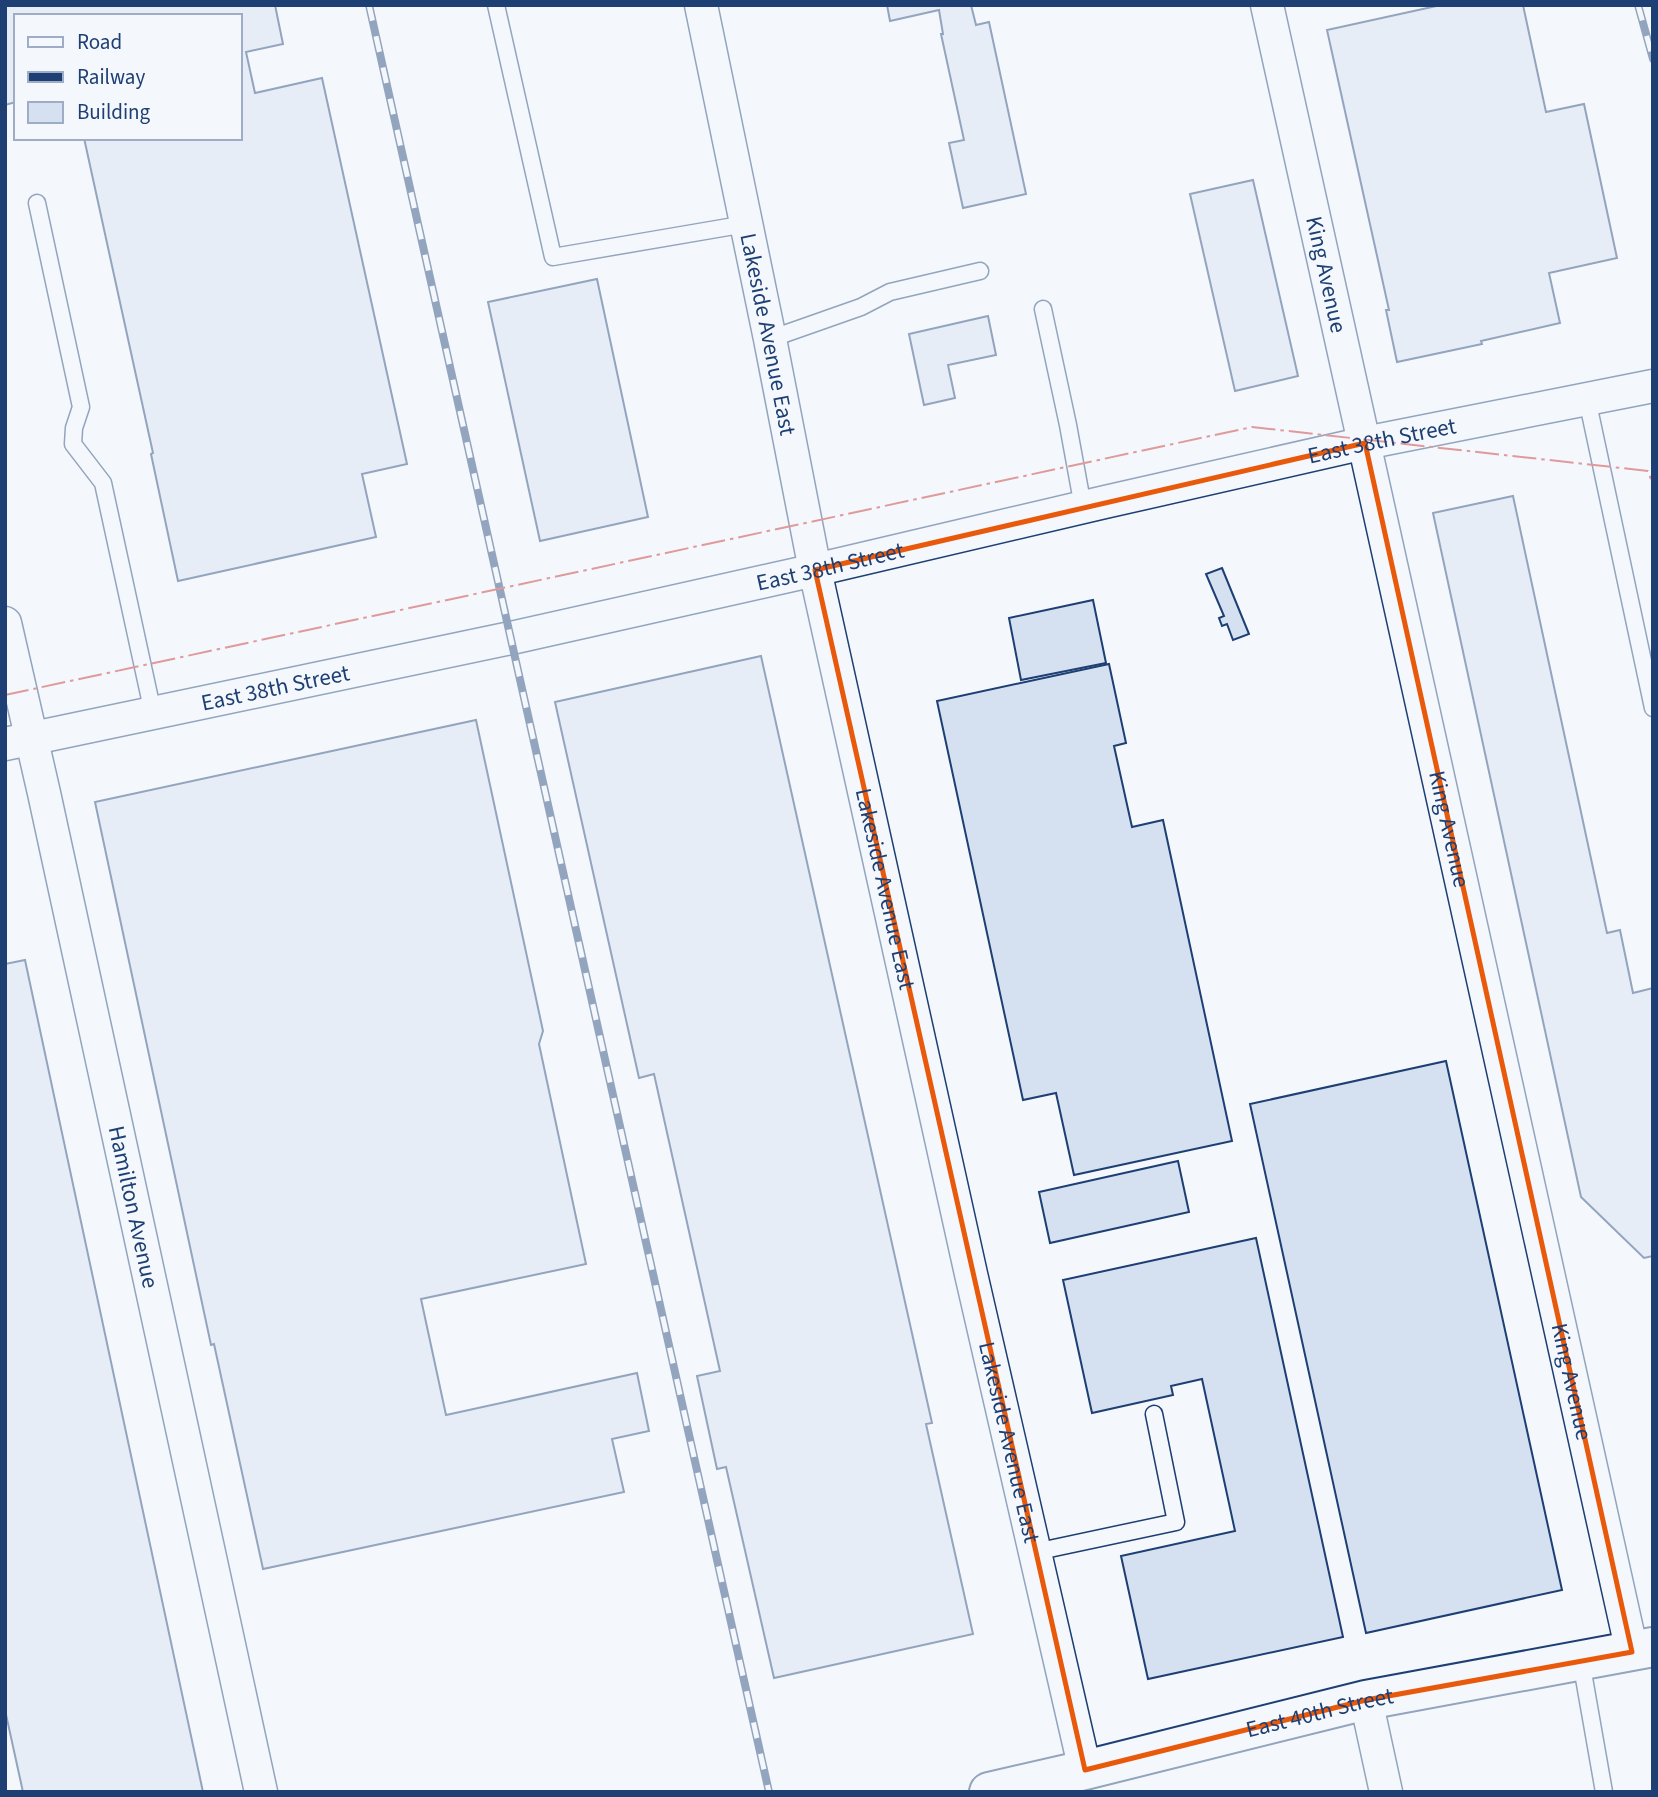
<svg xmlns="http://www.w3.org/2000/svg" width="1658" height="1797" font-family="'Source Sans 3',sans-serif">
<rect width="100%" height="100%" fill="#f4f7fb"/>
<!-- building -->
<g fill="#d5e0f0" stroke="#1d3f73" stroke-width="2">
<polygon points="5,5 275,5 283,44 246,52 255,93 322,78 407,464 362,474 376,537 178,581 151,454 153,453 84,138 240,138 240,16 16,16 16,102 5,105"/>
<polygon points="887,5 971,5 976,25 989,22 1026,194 963,208 949,143 964,140 941,34 943,34 939,10 890,21"/>
<polygon points="1441,5 1523,5 1546,112 1584,104 1617,258 1549,273 1560,323 1481,341 1482,344 1397,362 1386,310 1389,310 1327,30"/>
<polygon points="1253,180 1298,376 1235,391 1190,194"/>
<polygon points="597,279 648,517 540,541 488,302"/>
<polygon points="988,316 996,355 948,365 955,398 924,405 909,334"/>
<polygon points="1513,496 1607,933 1620,930 1633,993 1653,988 1653,1256 1644,1258 1581,1197 1433,513"/>
<polygon points="1222,568 1249,634 1233,640 1227,624 1222,626 1219,618 1224,616 1206,574"/>
<polygon points="1093,600 1106,663 1021,680 1009,618"/>
<polygon points="761,656 932,1423 926,1424 973,1634 774,1678 726,1467 717,1469 697,1376 720,1371 654,1074 639,1078 555,702"/>
<polygon points="1109,664 1126,743 1114,746 1132,827 1163,820 1232,1141 1074,1175 1056,1093 1023,1100 937,701"/>
<polygon points="476,720 543,1031 539,1044 586,1264 421,1299 446,1415 637,1373 649,1431 612,1439 624,1492 263,1569 214,1344 211,1345 95,802"/>
<polygon points="25,960 203,1792 23,1792 5,1710 5,964"/>
<polygon points="1446,1061 1562,1590 1366,1633 1250,1104"/>
<polygon points="1178,1161 1189,1212 1050,1243 1039,1192"/>
<polygon points="1256,1238 1343,1637 1148,1679 1121,1556 1235,1531 1202,1379 1171,1386 1173,1395 1092,1413 1063,1280"/>
</g>
<g fill="none" stroke-linecap="round" stroke-linejoin="round">
<defs>
<g id="service">
<polyline points="496,5 553,257 746,224"/>
<polyline points="37,203 81,407 74,428 73,444 103,483 153,713"/>
<polyline points="1043,309 1068,425 1083,507"/>
<polyline points="770,339 861,307 890,292 980,271"/>
<polyline points="1587,399 1653,708"/>
<polyline points="1035,1552 1176,1522 1154,1414"/>
<polyline points="1581,1661 1604,1792"/>
</g>
<g id="minor">
<path id="s1" d="M701,5L770,339L815,570L971,1274L1085,1770"/>
<path id="s2" d="M1267,5L1632,1652"/>
<path id="s3" d="M5,623L44,793L261,1792"/>
<path id="s4" d="M5,744L511,638L815,570L1105,502L1365,443L1653,386"/>
<polyline points="1366,1700 1386,1792"/>
</g>
<g id="tertiary">
<path id="s5" d="M989,1792L1085,1770L1366,1700L1653,1647"/>
</g>
</defs>
<!-- service casing -->
<use href="#service" stroke="#1d3f73" stroke-width="19"/>
<!-- minor casing -->
<use href="#minor" stroke="#1d3f73" stroke-width="35"/>
<!-- tertiary casing -->
<use href="#tertiary" stroke="#1d3f73" stroke-width="42"/>
<!-- service -->
<use href="#service" stroke="#f4f7fb" stroke-width="16"/>
<!-- minor -->
<use href="#minor" stroke="#f4f7fb" stroke-width="32"/>
<!-- tertiary -->
<use href="#tertiary" stroke="#f4f7fb" stroke-width="38"/>
<defs>
<g id="rail">
<polyline points="369,5 769,1792"/>
<polyline points="1638,5 1653,59"/>
</g>
</defs>
<!-- rail casing -->
<use href="#rail" stroke="#1d3f73" stroke-width="8"/>
<!-- rail -->
<use href="#rail" stroke="#f4f7fb" stroke-width="5" stroke-dasharray="16" stroke-linecap="butt"/>
<!-- power -->
<polyline stroke="#c62828" stroke-width="2" stroke-dasharray="24 5 3.5 5" stroke-linecap="butt" points="5,695 1252,427 1648,471 1653,485"/>
</g>
<!-- marked area -->
<path d="M0 0H1658V1797H0ZM1365,443L1632,1652L1366,1700L1085,1770L815,570Z" fill="#f4f7fb" fill-opacity=".55" fill-rule="evenodd"/>
<path fill="none" stroke="#e8590c" stroke-width="5" stroke-linejoin="round" d="M1365,443L1632,1652L1366,1700L1085,1770L815,570Z"/>
<g text-anchor="middle" dominant-baseline="central" stroke-width="5" stroke-linejoin="round" paint-order="stroke">
<!-- street labels -->
<g font-size="23" fill="#1d3f73" stroke="#f4f7fb">
<text stroke="none"><textPath href="#s2" startOffset="276">King Avenue</textPath></text>
<text stroke="none"><textPath href="#s1" startOffset="336">Lakeside Avenue East</textPath></text>
<text stroke="none"><textPath href="#s4" startOffset="1410">East 38th Street</textPath></text>
<text stroke="none"><textPath href="#s4" startOffset="844">East 38th Street</textPath></text>
<text stroke="none"><textPath href="#s4" startOffset="276">East 38th Street</textPath></text>
<text stroke="none"><textPath href="#s2" startOffset="844">King Avenue</textPath></text>
<text stroke="none"><textPath href="#s1" startOffset="903">Lakeside Avenue East</textPath></text>
<text stroke="none"><textPath href="#s3" startOffset="598">Hamilton Avenue</textPath></text>
<text stroke="none"><textPath href="#s2" startOffset="1410">King Avenue</textPath></text>
<text stroke="none"><textPath href="#s1" startOffset="1470">Lakeside Avenue East</textPath></text>
<text stroke="none"><textPath href="#s5" startOffset="340">East 40th Street</textPath></text>
</g>
</g>
<!-- border -->
<rect width="1658" height="1797" fill="none" stroke="#1d3f73" stroke-width="14"/>
<!-- legend -->
<rect x="14" y="14" width="228" height="126" fill="#f4f7fb" stroke="#9eadc5" stroke-width="2"/>
<rect x="28" y="37" width="35" height="10" fill="#f4f7fb" stroke="#9eadc5" stroke-width="2"/>
<text x="77" y="49" font-size="21" fill="#1d3f73">Road</text>
<rect x="28" y="72" width="35" height="10" fill="#1d3f73" stroke="#9eadc5" stroke-width="2"/>
<text x="77" y="84" font-size="21" fill="#1d3f73">Railway</text>
<rect x="28" y="102" width="35" height="21" fill="#d5e0f0" stroke="#9eadc5" stroke-width="2"/>
<text x="77" y="119" font-size="21" fill="#1d3f73">Building</text>
</svg>
